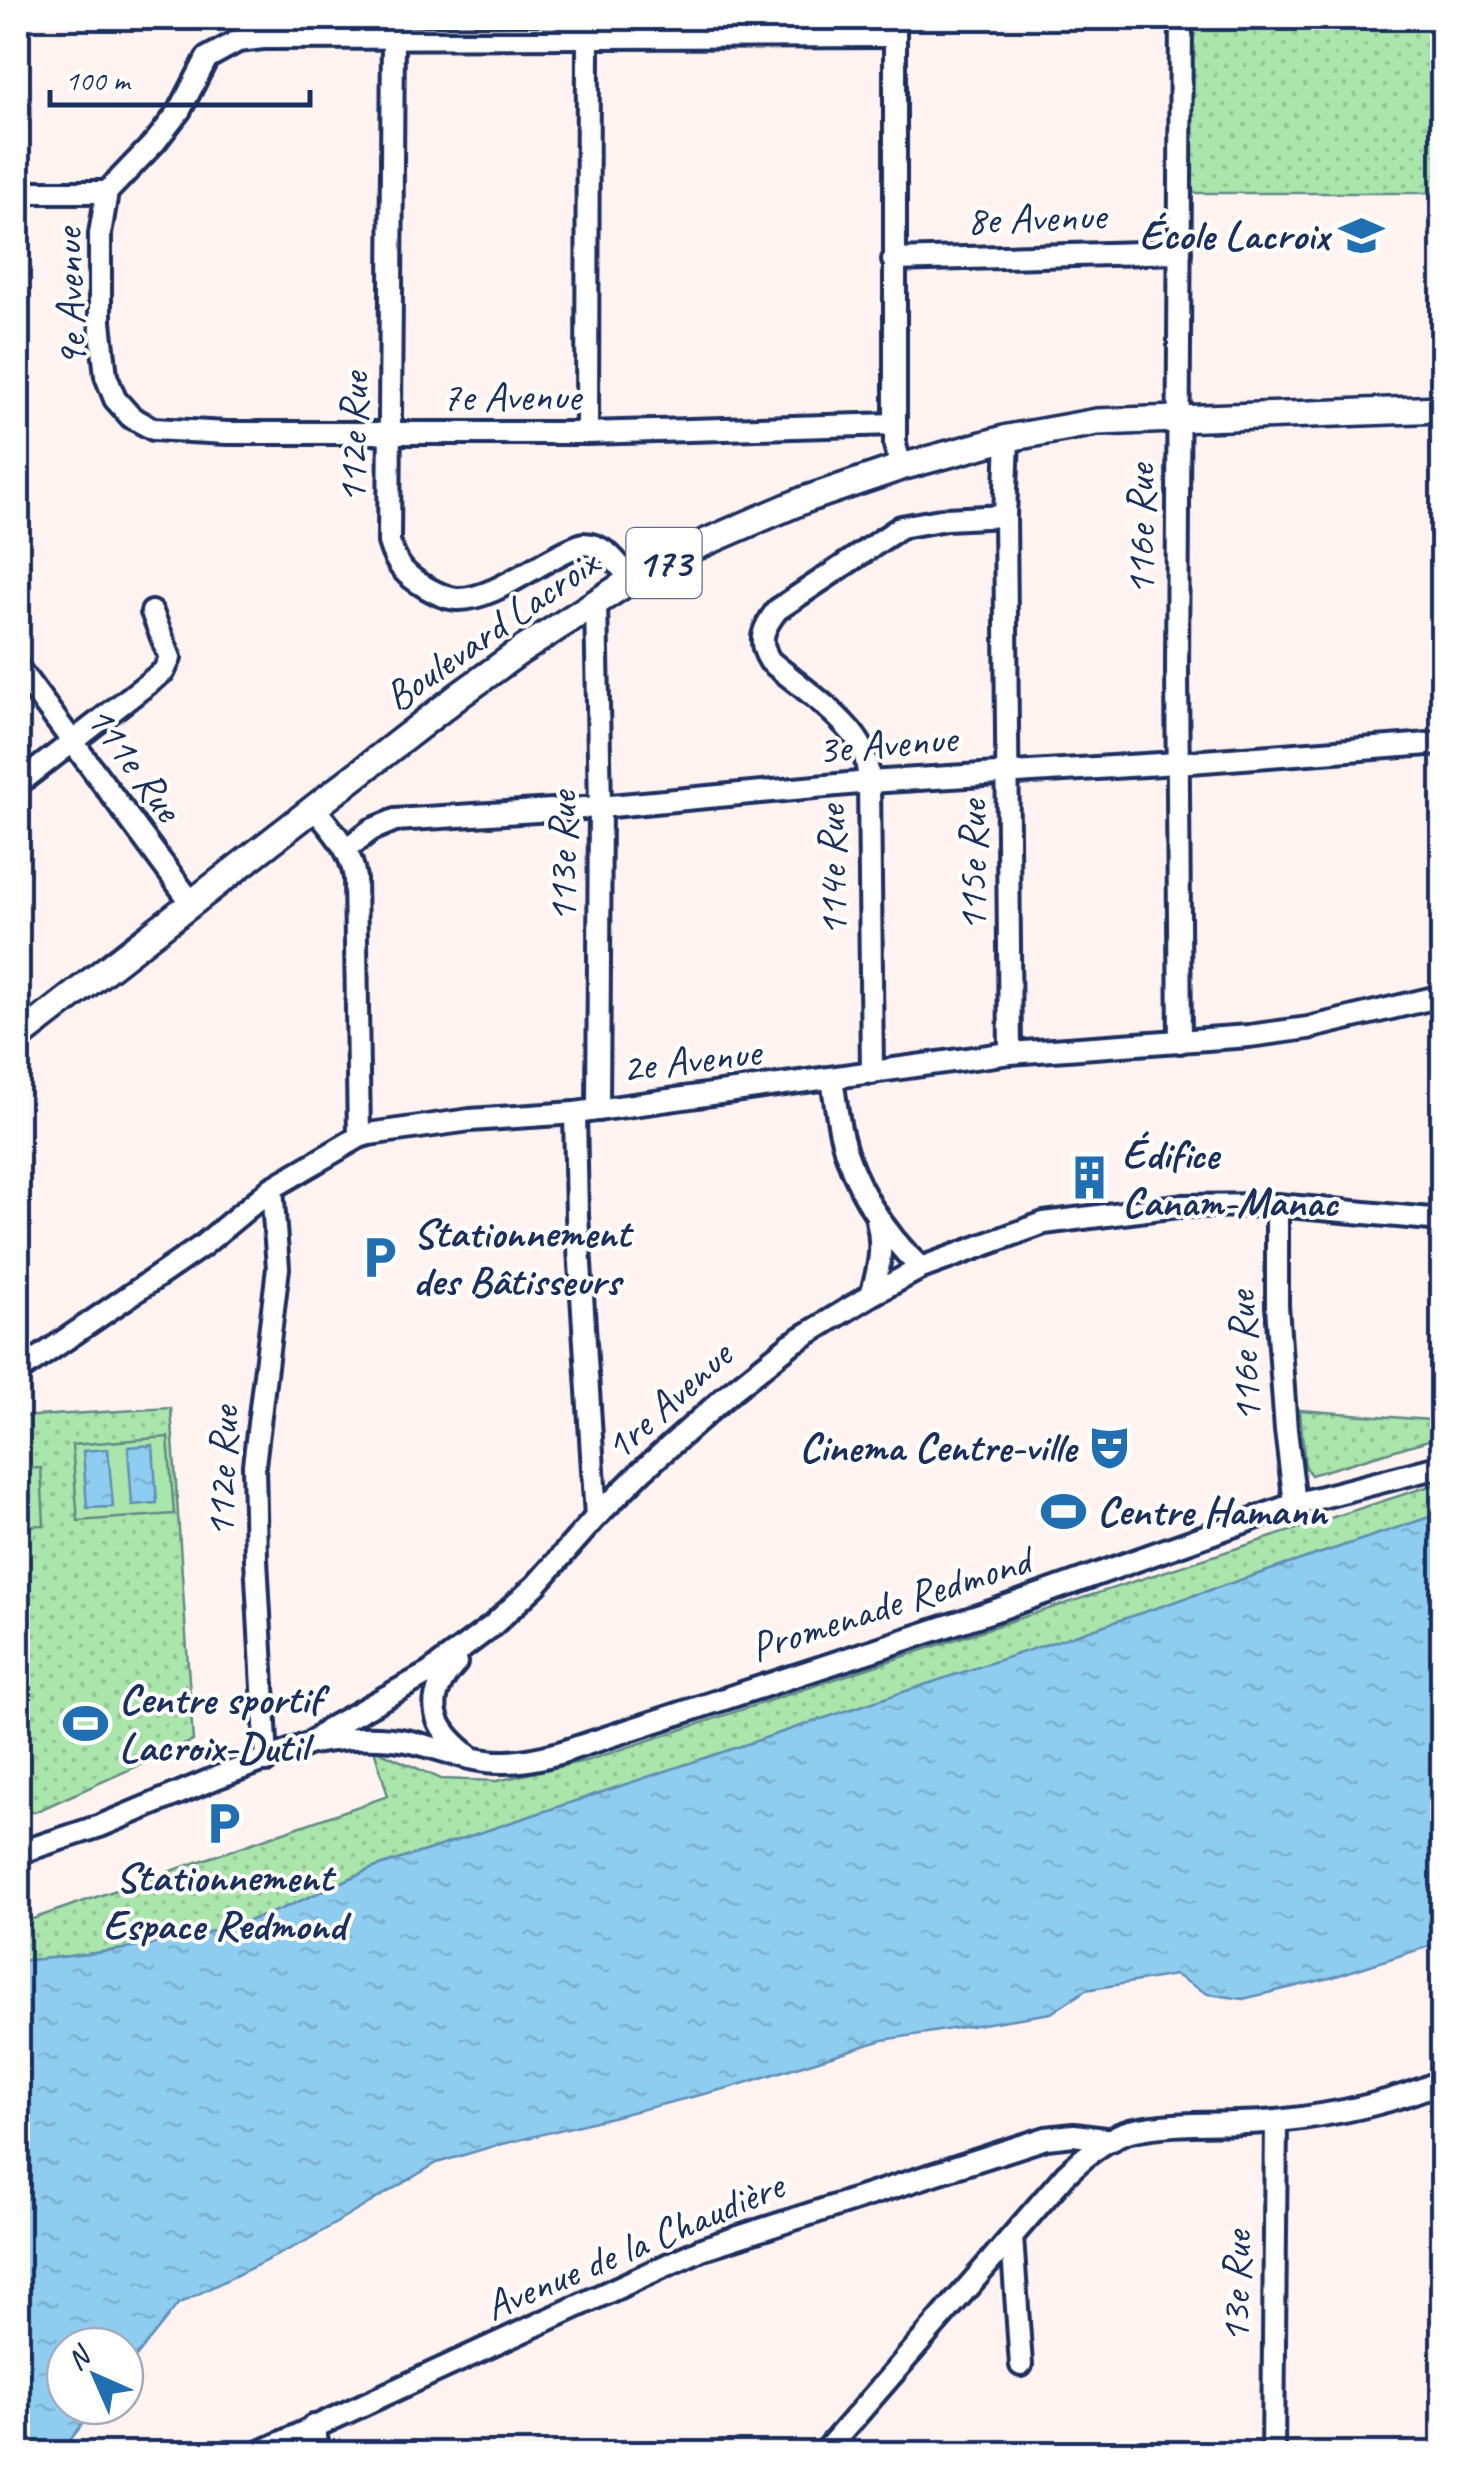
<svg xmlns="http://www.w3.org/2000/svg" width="1460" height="2471" font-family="Caveat,sans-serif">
<defs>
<pattern id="green-dots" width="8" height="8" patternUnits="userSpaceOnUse" patternTransform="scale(2.5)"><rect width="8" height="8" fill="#aae5ab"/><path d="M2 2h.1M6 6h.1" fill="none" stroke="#92c596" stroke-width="1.8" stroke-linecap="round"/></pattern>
<pattern id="water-ripples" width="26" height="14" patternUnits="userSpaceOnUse" patternTransform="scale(2.5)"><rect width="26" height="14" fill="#8fcdf0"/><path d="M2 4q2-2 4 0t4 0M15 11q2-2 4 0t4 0" fill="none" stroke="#7bb0d0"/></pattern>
</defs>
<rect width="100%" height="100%" fill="#fff3f1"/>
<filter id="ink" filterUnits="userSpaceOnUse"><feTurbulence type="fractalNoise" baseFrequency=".01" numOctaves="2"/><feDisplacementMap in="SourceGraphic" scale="20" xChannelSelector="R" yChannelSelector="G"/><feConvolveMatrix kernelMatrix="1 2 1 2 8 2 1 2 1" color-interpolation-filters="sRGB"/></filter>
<g filter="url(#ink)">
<!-- green -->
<g fill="url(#green-dots)" stroke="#628a84" stroke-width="2.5">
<rect x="1181" y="18" width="261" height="175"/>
<polygon points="171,1408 193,1741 35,1812 18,1812 18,1417"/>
<polygon points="1300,1410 1442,1421 1442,1436 1311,1475 1305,1467"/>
<path d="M1442,1482V1513L371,1869C332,1886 292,1907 251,1920C176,1944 96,1955 18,1961V1924L388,1796L374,1749L441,1779L497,1781L589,1760L1002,1624Z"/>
</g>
<!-- pitch -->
<g fill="#aae5ab" stroke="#628a84" stroke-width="2.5">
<polygon points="168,1437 174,1514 78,1521 72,1445"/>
<polygon points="41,1468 44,1525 18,1526 18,1469"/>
</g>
<!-- water -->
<g fill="url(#water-ripples)" stroke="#618eb6" stroke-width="2.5">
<polygon points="153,1445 157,1503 132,1505 128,1447"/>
<polygon points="108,1449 113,1507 87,1508 83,1451"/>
<path d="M1442,1513V1942L1330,1978L1243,1999L1208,1994L1175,1975L1086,1990L1051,2013L883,2040L732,2087L487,2148L437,2163L304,2242L178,2304L125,2371V2346H65V2406H97L60,2453H18V1961C96,1955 176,1944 251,1920C292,1907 332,1886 371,1869Z"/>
</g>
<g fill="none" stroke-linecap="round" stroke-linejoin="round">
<defs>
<g id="minor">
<polyline points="895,18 895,445 901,467"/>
<path d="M393,38L389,542C396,566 406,576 427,588C436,593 445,598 456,599C495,601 545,556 583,544C606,544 618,564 631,580"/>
<polyline points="18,192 107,192"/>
<polyline points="893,260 1180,252"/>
<polyline points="895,424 587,433 227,433 153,429 131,417 115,399 106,376 100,322 100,234 107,192 156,141 180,110 207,58 238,41 263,38 895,36"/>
<polyline points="587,433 588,39"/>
<polyline points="1008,438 1005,516 1010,1053"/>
<polyline points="596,603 600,807 598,1110"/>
<polyline points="18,668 191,902"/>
<polyline points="18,784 164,671 170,658 152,612"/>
<path d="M314,808C332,830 351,849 355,878L359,1137"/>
<polyline points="346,849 371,830 395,820 600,807 869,782 1177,763 1442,743"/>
<polyline points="1180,1042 1177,670 1181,18"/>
<path d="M872,1073L869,782C868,771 867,760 863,750C850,720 796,683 770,661C757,641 763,628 777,610L901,527L946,519L1005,516"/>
<path d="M832,1079C835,1097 837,1116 841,1134C852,1183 884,1234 921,1268"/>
<polyline points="575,1113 577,1216 596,1517"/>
<polyline points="1277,1205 1277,1306 1286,1430 1295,1504"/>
<path d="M871,1295C879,1269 884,1247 877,1220"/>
<polyline points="18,1372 202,1246 272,1188 359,1137 369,1134 470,1120 575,1113 1010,1053 1249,1036 1308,1028 1442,996"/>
<path d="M456,1663C423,1699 431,1726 468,1755"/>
<path d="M313,1743C344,1738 374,1735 406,1741C439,1747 471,1763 505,1762C523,1762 541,1758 559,1753L999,1609L1295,1504L1442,1466"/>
<polyline points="267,1761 256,1559 254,1465 278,1268 272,1188"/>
<polyline points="18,1853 100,1826 218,1777 311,1743 330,1728 429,1673 492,1626 536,1585 596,1517 643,1470 732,1391 791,1344 871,1295 921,1268 1044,1223 1177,1206 1277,1205 1442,1220"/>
<polyline points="1012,2237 1021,2365"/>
<polyline points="313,2426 320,2454"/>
<polyline points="256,2454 704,2248 1046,2138 1074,2135 1112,2140"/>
<path d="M823,2454L1066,2174C1083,2158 1107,2137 1130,2131C1177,2120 1230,2126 1277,2121C1334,2115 1390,2104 1442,2081"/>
<polyline points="1273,2454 1276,2121"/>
</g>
<polyline id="major" points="18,1038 461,694 519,652 631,580 690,549 757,520 804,500 901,467 1008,438 1097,422 1442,409"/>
</defs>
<!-- minor casing -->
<use href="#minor" stroke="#1b2f5e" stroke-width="28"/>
<!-- major casing -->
<use href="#major" stroke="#1b2f5e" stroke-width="32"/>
<!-- minor -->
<use href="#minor" stroke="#fff" stroke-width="20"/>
<!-- major -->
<use href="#major" stroke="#fff" stroke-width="25"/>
</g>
</g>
<!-- icons -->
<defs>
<symbol id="school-bare" viewBox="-9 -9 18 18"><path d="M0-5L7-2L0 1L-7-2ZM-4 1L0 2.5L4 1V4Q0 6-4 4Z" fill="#1f6fb2" stroke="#fff" stroke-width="2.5" paint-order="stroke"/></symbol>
<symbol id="building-bare" viewBox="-9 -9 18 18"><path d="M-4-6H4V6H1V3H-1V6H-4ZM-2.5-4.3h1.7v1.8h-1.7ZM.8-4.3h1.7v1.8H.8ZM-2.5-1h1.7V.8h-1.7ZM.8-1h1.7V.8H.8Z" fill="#1f6fb2" stroke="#fff" stroke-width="2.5" paint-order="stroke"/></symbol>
<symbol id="parking-bare" viewBox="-9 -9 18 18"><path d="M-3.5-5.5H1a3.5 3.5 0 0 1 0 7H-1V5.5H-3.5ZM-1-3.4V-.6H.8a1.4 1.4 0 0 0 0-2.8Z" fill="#1f6fb2" stroke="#fff" stroke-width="2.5" paint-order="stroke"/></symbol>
<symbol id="theatre-bare" viewBox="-9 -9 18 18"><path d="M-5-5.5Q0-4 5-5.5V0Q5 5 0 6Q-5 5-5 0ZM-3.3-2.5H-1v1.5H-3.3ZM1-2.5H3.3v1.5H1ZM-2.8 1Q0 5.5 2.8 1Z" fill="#1f6fb2" stroke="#fff" stroke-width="2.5" paint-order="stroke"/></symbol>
<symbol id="stadium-bare" viewBox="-9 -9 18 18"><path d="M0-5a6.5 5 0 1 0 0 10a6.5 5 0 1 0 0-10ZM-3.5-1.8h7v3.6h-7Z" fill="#1f6fb2" stroke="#fff" stroke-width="2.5" paint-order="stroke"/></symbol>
</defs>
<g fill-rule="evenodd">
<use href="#school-bare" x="1330" y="204" width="63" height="63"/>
<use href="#building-bare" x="1058" y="1146" width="63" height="63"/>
<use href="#parking-bare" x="348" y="1226" width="63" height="63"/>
<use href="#theatre-bare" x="1078" y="1416" width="63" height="63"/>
<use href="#stadium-bare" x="1032" y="1480" width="63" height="63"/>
<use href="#stadium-bare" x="54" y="1692" width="63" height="63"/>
<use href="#parking-bare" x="192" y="1792" width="63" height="63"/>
</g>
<g text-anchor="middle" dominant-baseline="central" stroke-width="8" stroke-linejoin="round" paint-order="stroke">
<!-- shield labels -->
<rect fill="#fff" stroke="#5f6d8e" stroke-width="2.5" x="626.5" y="528" width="75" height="70" rx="8"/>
<g font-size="40" font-weight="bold" fill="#1b2f5e">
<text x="664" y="563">173</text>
</g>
<!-- street labels -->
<g font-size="42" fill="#1b2f5e" stroke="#fff">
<text transform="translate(1036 218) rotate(-2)">8e Avenue</text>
<text transform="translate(70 298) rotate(-92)">9e Avenue</text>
<text x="511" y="396">7e Avenue</text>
<text transform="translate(353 438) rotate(-89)">112e Rue</text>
<text transform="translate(1140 530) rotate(-90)">116e Rue</text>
<text transform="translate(491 630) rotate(-35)">Boulevard Lacroix</text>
<text transform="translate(887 744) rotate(-5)">3e Avenue</text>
<text transform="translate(134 763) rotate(54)">111e Rue</text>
<text transform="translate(562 857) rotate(-90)">113e Rue</text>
<text transform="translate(972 866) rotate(-90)">115e Rue</text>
<text transform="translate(832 871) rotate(-91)">114e Rue</text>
<text transform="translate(691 1060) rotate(-7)">2e Avenue</text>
<text transform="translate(1244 1357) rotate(-93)">116e Rue</text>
<text transform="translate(668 1401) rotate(-42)">1re Avenue</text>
<text transform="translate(222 1472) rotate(-88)">112e Rue</text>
<text transform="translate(890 1604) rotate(-18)">Promenade Redmond</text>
<text transform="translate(634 2246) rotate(-23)">Avenue de la Chaudière</text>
<text transform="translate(1236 2287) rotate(-89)">13e Rue</text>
</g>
<!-- poi labels -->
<g font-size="42" font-weight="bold" fill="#1b2f5e" stroke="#fff" text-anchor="start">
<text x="1329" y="235" text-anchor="end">École Lacroix</text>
<text x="1122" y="1154">Édifice<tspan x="1122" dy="48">Canam-Manac</tspan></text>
<text x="413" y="1233">Stationnement<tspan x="413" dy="48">des Bâtisseurs</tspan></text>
<text x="1076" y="1447" text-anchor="end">Cinema Centre-ville</text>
<text x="1097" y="1511">Centre Hamann</text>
<text x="119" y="1699">Centre sportif<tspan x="119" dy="48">Lacroix-Dutil</tspan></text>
<text x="224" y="1877" text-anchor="middle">Stationnement<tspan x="224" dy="48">Espace Redmond</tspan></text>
</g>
</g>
<!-- margin -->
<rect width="1460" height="2471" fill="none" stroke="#fff" stroke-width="60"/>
<rect x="30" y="30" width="1400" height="2411" fill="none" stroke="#1b2f5e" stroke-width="4" filter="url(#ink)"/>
<!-- north arrow -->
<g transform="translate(95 2376) rotate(315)"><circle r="48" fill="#ffffff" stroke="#a4acbf" stroke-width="2.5"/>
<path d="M0-8L18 38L0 25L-18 38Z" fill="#1f6fb2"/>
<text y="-15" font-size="28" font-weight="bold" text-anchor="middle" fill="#1b2f5e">N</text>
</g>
<!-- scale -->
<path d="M50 90v15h260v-15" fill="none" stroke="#1b2f5e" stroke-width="5"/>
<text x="65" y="90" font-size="30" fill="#1b2f5e" stroke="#ffffff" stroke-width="8" paint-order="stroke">100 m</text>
</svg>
